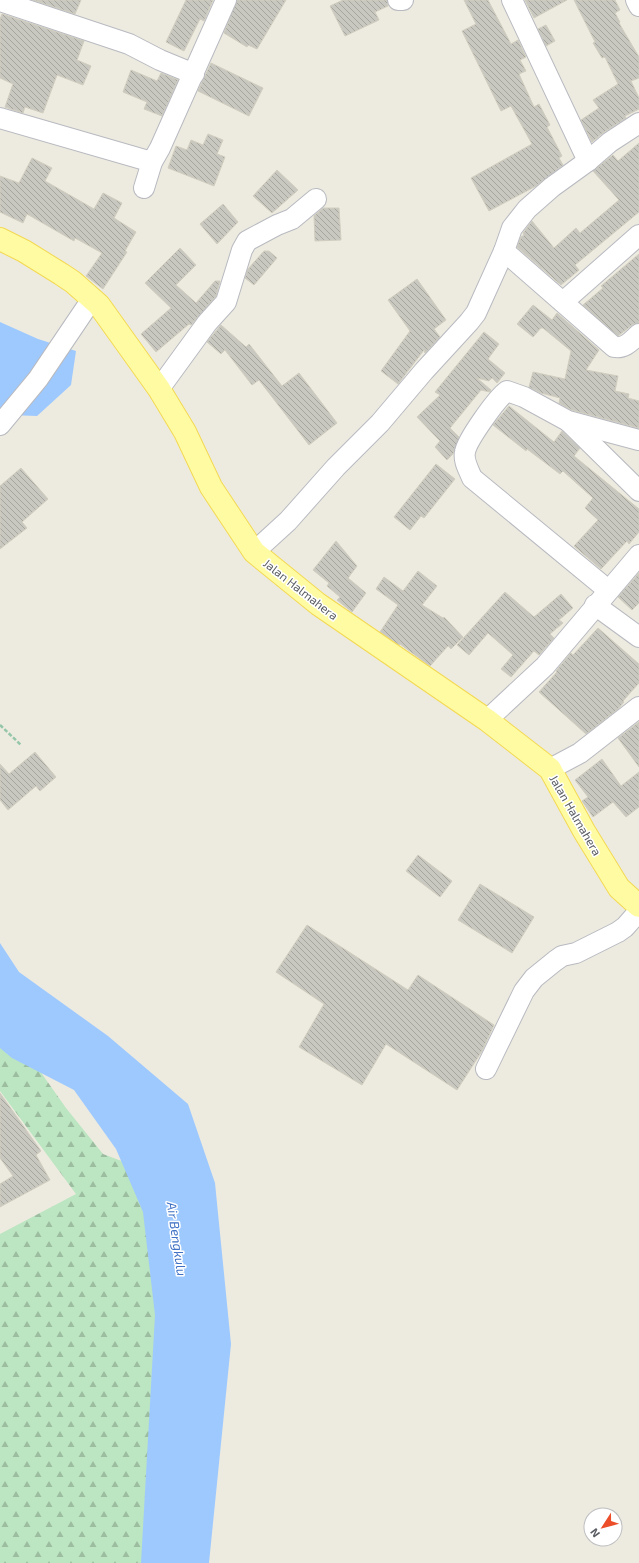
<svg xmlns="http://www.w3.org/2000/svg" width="639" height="1563" font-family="'Exo 2',sans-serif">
<defs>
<pattern id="forest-firs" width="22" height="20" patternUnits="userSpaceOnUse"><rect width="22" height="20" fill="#bce5c1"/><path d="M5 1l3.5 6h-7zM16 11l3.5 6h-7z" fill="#9cbda0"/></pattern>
<pattern id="building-back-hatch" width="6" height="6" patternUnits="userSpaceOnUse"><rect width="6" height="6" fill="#c9c8c0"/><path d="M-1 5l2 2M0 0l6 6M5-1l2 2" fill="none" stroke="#a6a69f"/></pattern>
</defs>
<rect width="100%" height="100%" fill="#edebe0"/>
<!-- forest -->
<polygon fill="url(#forest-firs)" points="0,1027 35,1064 66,1108 103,1154 156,1174 167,1251 153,1563 0,1563 0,1234 76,1194 0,1091"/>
<!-- water -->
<g fill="#9ec9ff">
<polygon points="0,322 38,339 76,351 71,385 37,416 9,415 0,408"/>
<polygon points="0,943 19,972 108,1036 188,1104 215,1183 231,1344 209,1563 141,1563 155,1315 143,1212 116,1149 74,1090 12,1058 0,1048"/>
</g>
<!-- building -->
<g fill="url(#building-back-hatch)" stroke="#d1cebf">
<polygon points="33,0 81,0 75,14"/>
<polygon points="186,0 213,0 204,21 200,19 184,51 166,42"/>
<polygon points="237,0 286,0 257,49 248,45 247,47 224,33"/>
<polygon points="343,0 387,0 388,6 375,12 379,20 345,36 330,6"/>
<polygon points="464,0 488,0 511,44 518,40 526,57 520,60 526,71 519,74 534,107 539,104 550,125 547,127 562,156 559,158 563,165 536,186 489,211 471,178 532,144 511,106 501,111 462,31 476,24"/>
<polygon points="525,0 567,0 534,18"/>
<polygon points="574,0 615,0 620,10 615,13 620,22 619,23 639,57 639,78 631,81 639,98 639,109 625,116 626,118 604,132 592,142 581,120 599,108 593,100 618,84 605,57 602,58 593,43 595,42"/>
<polygon points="2,14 84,41 77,60 91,66 83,85 57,75 43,113 25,107 23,113 5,107 13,84 0,78 0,19"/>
<polygon points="546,25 555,41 546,46 538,29"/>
<polygon points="211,63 263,88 249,116 198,91"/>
<polygon points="131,70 157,81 161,73 178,80 162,116 144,109 147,102 123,92"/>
<polygon points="208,134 223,140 217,154 225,157 214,186 168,168 176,146 187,150 191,140 203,145"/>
<polygon points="639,143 639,212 575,265 579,270 561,285 517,247 521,237 524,235 523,233 532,221 554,248 576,228 580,233 619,200 593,171 613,155 618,161"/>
<polygon points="32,158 52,168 45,181 94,209 103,193 122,203 114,218 136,232 125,251 127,252 103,289 86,276 102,253 75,238 74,241 27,214 23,223 0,212 0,176 19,183"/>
<polygon points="277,170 298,190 272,213 253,196"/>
<polygon points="223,204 238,222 217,244 200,224"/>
<polygon points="323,208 339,208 341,240 315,241 314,216"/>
<polygon points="180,248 196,265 176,285 196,303 215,281 220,281 216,296 191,325 189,324 156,352 141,334 171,308 145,283"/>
<polygon points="264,251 269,251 277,258 254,285 245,278 248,269"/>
<polygon points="639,254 639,323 632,325 618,336 583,305 603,288 601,286"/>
<polygon points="417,279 446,320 434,329 440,337 425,353 424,350 398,384 381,371 410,331 388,300"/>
<polygon points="533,305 552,320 557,313 599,350 586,370 618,376 615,391 629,394 628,398 639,401 639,428 572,410 559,403 560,398 541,393 529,387 533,372 565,379 571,351 543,328 541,328 533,337 517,324"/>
<polygon points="221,325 246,347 249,344 282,386 299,373 337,423 309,445 259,380 252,385 225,350 221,354 207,342"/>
<polygon points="484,332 499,344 488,359 505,373 497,383 492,378 489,381 477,378 491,390 490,392 481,390 450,428 459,437 453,454 447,460 435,447 440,441 417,417 440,395 435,392"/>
<polygon points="509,406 554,442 562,431 580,448 574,456 639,509 639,532 629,544 627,541 601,569 574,546 598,520 585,508 593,498 563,471 560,474 527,449 526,451 493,425"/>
<polygon points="436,464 455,479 424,518 421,516 410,530 394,517"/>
<polygon points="21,468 48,499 22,522 27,528 0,549 0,486"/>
<polygon points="336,541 357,566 348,578 366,593 352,612 337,600 340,597 327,586 329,583 313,570"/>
<polygon points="418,571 437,586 422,605 443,618 444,617 463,637 451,649 448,646 430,666 400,644 399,645 380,632 398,605 376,589 384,577 403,591"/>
<polygon points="639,573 639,603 632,610 618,597"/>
<polygon points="505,592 534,617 561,594 573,608 559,620 563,623 550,634 554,638 539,655 534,651 511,677 501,669 513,655 488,633 469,655 457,645"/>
<polygon points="598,628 639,664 639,683 623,701 624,702 618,709 586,734 539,692 557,672 556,671 571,653 573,655"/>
<polygon points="639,722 639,767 618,738"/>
<polygon points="35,752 56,777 40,791 36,786 8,810 0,800 0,764 9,774"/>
<polygon points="602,759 621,786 639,772 639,807 626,817 613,802 593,817 582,801 588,797 575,780"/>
<polygon points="418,855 452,881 440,897 406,871"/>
<polygon points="480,884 534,917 512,953 458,920"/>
<polygon points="307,925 408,990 418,975 494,1025 482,1051 457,1090 386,1044 362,1085 299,1047 324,1004 276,972"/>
<polygon points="0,1093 41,1151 36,1155 50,1180 0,1207 0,1184 13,1176 0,1158"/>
</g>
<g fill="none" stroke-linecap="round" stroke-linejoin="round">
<defs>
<g id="minor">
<polyline points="398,0 403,0"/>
<polyline points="512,0 588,161"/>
<polyline points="636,0 639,6"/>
<polyline points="0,1 129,44 160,60 194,74"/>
<polyline points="0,118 152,162"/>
<polyline points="144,188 152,162 160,148 226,0"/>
<path d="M504,251L614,347C625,349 631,341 639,334"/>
<polyline points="563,302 639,235"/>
<polyline points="159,389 207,323 226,302 242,250 247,241 277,225 292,219 316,199"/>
<polyline points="569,422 639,491"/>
<polyline points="0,425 38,379 92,299"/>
<polyline points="254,552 288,521 336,467 380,423 424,371 469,322 476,313 504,251 512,228 527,209 552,187 588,161 610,142 639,123"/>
<path d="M608,590L472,478C469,470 463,461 465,452C467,440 497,398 507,391L524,397L568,421L639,440"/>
<polyline points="595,605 639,637"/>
<polyline points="487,720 545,666 639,555"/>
<polyline points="550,769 580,753 639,707"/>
<polyline points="486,1069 524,991 534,978 555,961 562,956 576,953 618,932 625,927 639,911"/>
</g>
<polyline id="major" points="0,239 24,251 61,274 73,282 99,305 159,389 185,432 211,487 254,552 318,604 487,720 550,769 584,831 619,888 639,906"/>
</defs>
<!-- minor casing -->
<use href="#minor" stroke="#b8bac0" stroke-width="22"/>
<!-- major casing -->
<use href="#major" stroke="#f3d953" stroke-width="24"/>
<!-- path -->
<polyline stroke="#95c6a9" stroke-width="2.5" stroke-dasharray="4 2" stroke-linecap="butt" points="0,725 21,745"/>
<!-- minor -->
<use href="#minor" stroke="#fff" stroke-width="20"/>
<!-- major -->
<use href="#major" stroke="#fffba3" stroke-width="22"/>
</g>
<g text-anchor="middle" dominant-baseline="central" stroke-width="3" stroke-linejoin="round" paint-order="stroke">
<!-- street labels -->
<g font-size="12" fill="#595c62" stroke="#fff">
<text transform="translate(301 589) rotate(38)">Jalan Halmahera</text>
<text transform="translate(576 815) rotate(60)">Jalan Halmahera</text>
</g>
<!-- water labels -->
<g font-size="13" font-style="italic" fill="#3f70c4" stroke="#fff">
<text transform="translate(177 1239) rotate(82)">Air Bengkulu</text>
</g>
</g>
<!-- north arrow -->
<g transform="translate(603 1527) rotate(234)"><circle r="19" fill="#ffffff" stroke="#bdbec0"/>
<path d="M0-3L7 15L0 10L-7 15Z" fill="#eb4e28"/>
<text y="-6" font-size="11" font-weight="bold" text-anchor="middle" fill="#595c62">N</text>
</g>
</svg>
